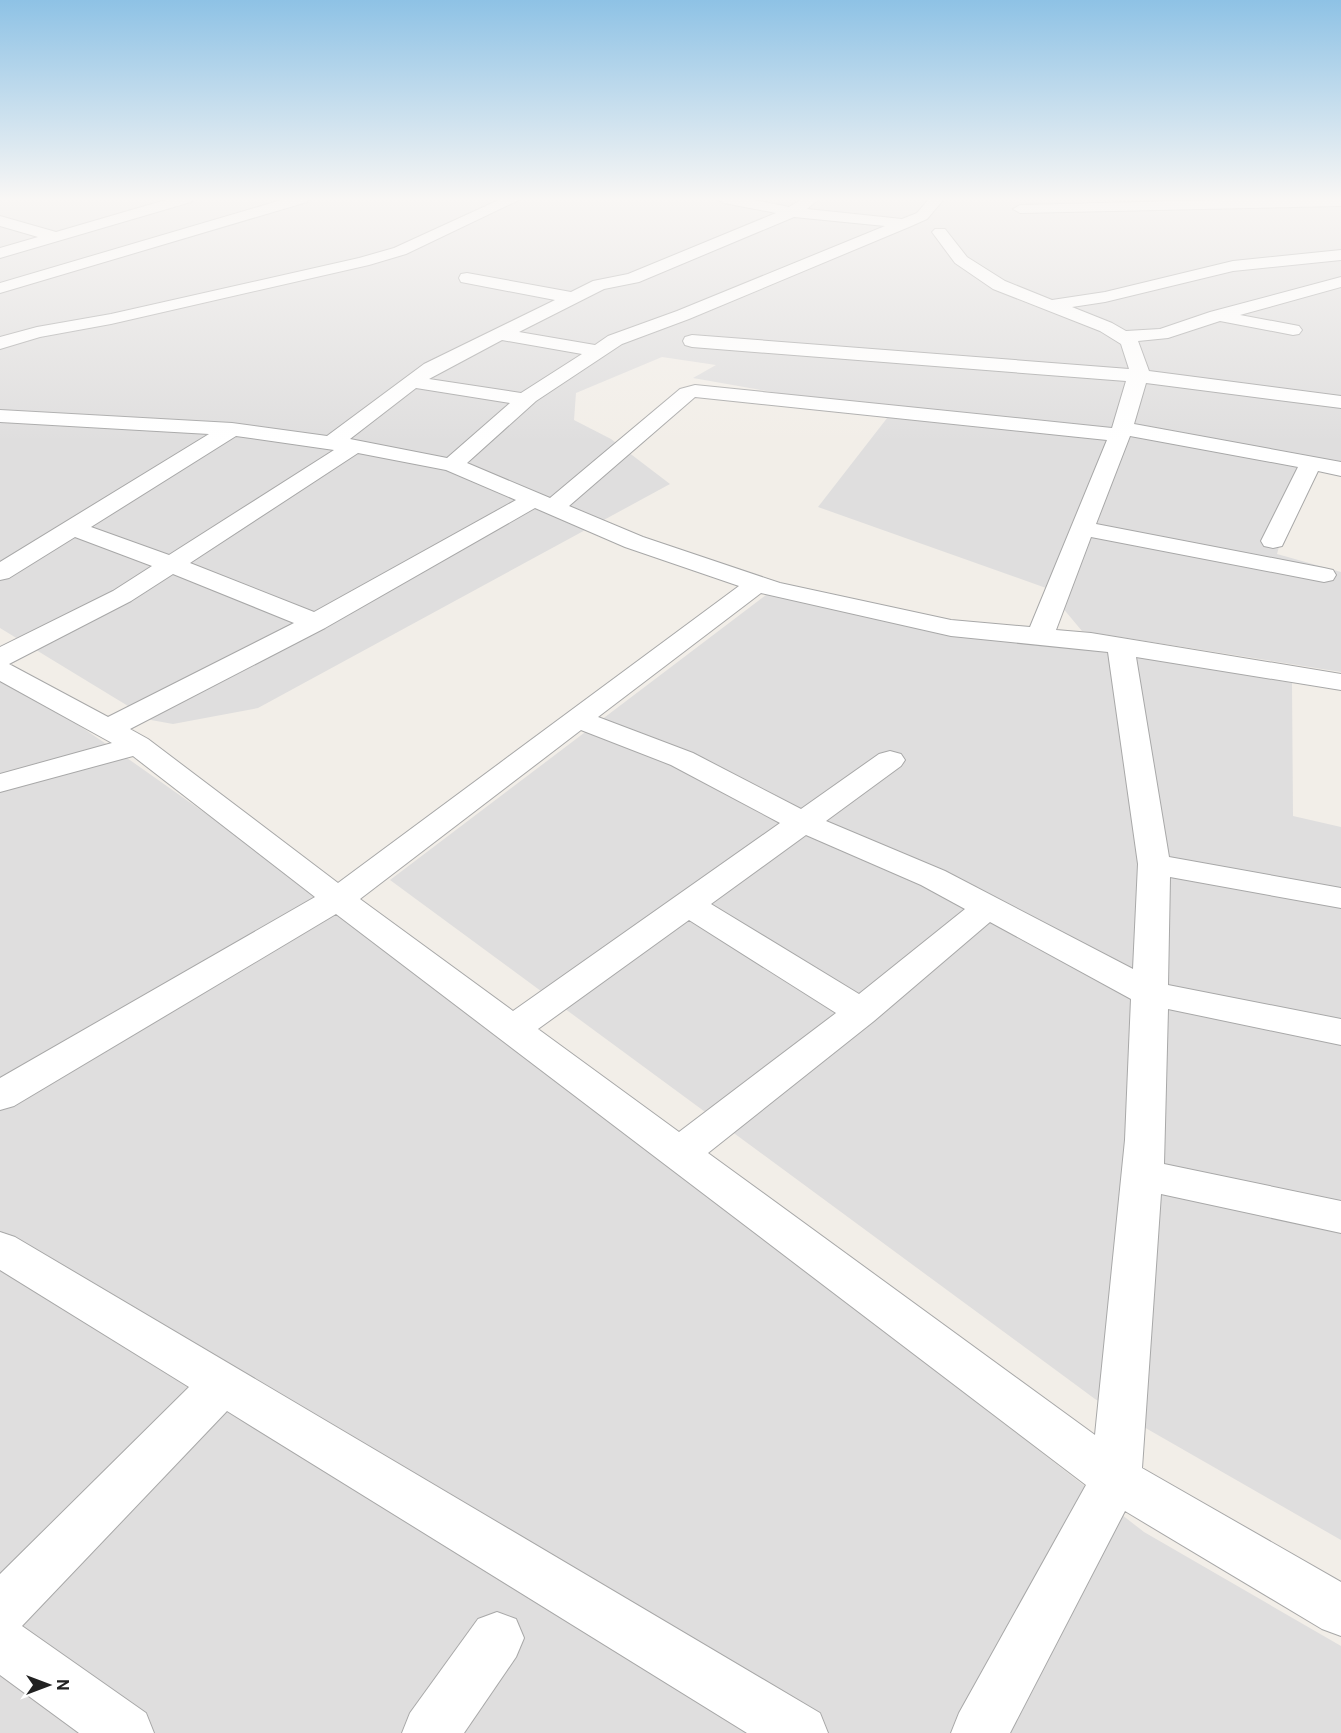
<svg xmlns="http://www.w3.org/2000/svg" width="1341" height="1733" font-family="Roboto,sans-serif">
<rect width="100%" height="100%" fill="#f2eee8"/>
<!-- residential -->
<g fill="#dfdede">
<polygon points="0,199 1341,199 1341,470 1302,464 1277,554 1341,572 1341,672 1082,631 1046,588 818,507 891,413 693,378 716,365 662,357 576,393 574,420 611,439 670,484 258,708 173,724 151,720 0,628"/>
<polygon points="774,589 869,608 1292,683 1293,816 1341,827 1341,1540 1095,1399 390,880"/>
<polygon points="0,672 127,758 327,899 1144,1532 1341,1646 1341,1733 0,1733"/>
</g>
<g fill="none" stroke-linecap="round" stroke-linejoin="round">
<defs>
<g id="minor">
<polygon points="169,199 193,199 191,202 0,258 0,248 38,237 0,226 0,216 56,232"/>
<polygon points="285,199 309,199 307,202 0,293 0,283"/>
<polygon points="501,199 521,199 406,254 369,265 111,324 40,337 0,349 0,337 37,327 111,314 359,258 394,248"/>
<path d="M717,199H749L789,207L802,199H819L807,209L902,219L917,213L929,199H944L927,219L909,227L689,319L622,344L536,401L467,463L550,498L680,389L695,385L1112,428L1126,381L692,347L685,345L683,341L685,337L692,335L1129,369L1121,344L1100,331L993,289L955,263L932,232L935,229H945L967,257L1005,281L1052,300L1105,292L1233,261L1341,250V260L1233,271L1105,302L1072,307L1112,323L1126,331L1160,329L1210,312L1341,277V287L1240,315L1299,326L1302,330L1299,334L1293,335L1220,321L1168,338L1138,341L1149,371L1341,396V408L1146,383L1134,424L1341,462V476L1318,471L1282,546L1273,548L1264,546L1261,541L1298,467L1130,436L1096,524L1324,568L1333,570L1336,575L1333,580L1324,582L1091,537L1056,630L1091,633L1341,674V690L1136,657L1169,857L1341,888V908L1170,877L1168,985L1341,1019V1045L1168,1009L1164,1164L1341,1201V1233L1161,1194L1142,1468L1341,1582V1636L1322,1629L1125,1511L1010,1733H951L959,1713L1086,1485L336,914L14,1106L0,1110V1078L315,897L133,756L0,792V774L112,743L0,681V647L113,591L152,566L75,537L9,578L0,580V562L209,434L0,422V410L232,423L327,436L424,364L555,300L461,282L459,278L461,274L467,273L571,292L593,281L628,274L776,213L724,203ZM794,217L885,226L677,311L608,336L595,345L519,332L604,289L639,282ZM502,340L582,354L521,393L429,379ZM416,388L510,403L447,458L350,439ZM695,397L1107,440L1030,627L951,620L780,583L643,537L569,506ZM236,436L334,450L169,555L91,527ZM358,453L446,470L516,500L314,612L190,563ZM535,508L625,547L739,586L338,883L148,739L130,729L325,628ZM173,574L294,623L108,717L9,664L131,601ZM761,593L951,636L1108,652L1138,864L1133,969L945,871L826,821L901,766L905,760L901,754L890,751L879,754L801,809L693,753L598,717ZM581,730L671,765L780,823L513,1011L360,899ZM806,835L921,885L965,909L859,994L711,904ZM689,920L836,1013L679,1132L538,1029ZM990,922L1131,999L1125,1140L1095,1435L708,1153L874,1021Z"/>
<polygon points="1262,199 1341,199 1341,206 1020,213 1013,209 1020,205"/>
<polygon points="0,1232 15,1237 820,1713 828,1733 747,1733 227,1411 22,1626 146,1713 154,1733 79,1733 0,1675 0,1574 189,1387 0,1270"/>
<polygon points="497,1612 516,1619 524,1638 516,1657 464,1733 402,1733 410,1713 478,1619"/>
</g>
</defs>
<!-- minor casing -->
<use href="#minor" stroke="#a8a8a8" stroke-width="2"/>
<!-- minor -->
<use href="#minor" fill="#fff" fill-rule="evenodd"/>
</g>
<!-- sky -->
<linearGradient id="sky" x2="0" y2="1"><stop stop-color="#8ec2e5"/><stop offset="0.45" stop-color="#f9f7f5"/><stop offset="1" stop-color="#f9f7f5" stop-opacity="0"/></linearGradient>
<rect width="1341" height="442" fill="url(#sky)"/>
<!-- north arrow -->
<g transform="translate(48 1685) rotate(90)" stroke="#ffffff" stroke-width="4.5" paint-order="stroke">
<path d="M0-4.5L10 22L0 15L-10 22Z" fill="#212121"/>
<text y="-9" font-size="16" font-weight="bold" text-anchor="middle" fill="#212121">N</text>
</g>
</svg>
